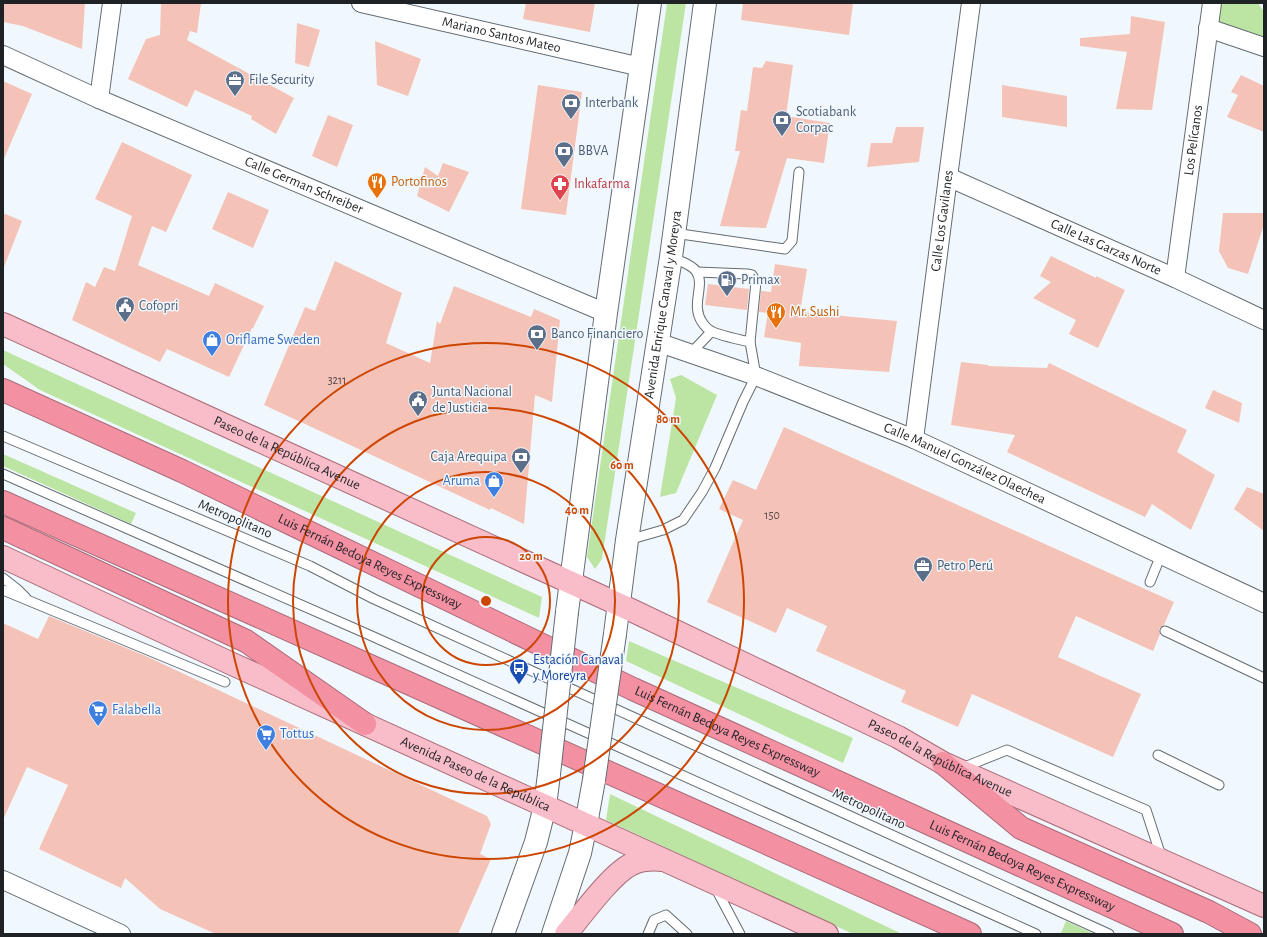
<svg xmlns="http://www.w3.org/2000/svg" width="1267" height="937" font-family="'Alegreya Sans',sans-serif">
<rect width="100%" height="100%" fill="#f0f8fe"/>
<!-- green -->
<g fill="#bce4a2">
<polygon points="667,3 686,3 602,559 595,569 587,557"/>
<polygon points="1220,3 1258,3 1264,12 1264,38 1216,26"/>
<polygon points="3,350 542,597 539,618 40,390 3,364"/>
<polygon points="681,375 717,395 676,493 660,497 676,398 670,379"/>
<polygon points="3,454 136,513 131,524 3,466"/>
<polygon points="629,641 853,738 843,763 626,661"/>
<polygon points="610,794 902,934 853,934 606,820"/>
<polygon points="1066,921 1094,934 1064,934 1061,933"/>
</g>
<!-- building -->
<g fill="#f5c2b7">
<polygon points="3,3 85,3 82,49 23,26 3,22"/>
<polygon points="161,3 201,3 197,33 190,31 187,40 294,98 276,134 251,119 252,116 195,90 187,107 128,79 146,39 160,35"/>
<polygon points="526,3 595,3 590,32 523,19"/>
<polygon points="743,3 853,3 849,35 741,20"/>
<polygon points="1131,16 1165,22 1152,110 1116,109 1127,52 1080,46 1080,38 1130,34"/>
<polygon points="297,23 320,30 309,67 295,63"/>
<polygon points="375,41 421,59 408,96 377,85"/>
<polygon points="766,61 793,65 786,116 830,123 824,163 787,158 766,228 720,226 740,151 735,151 741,110 747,111 753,67 762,68"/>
<polygon points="1241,75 1264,86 1264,132 1227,117 1238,95 1231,92"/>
<polygon points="3,81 32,94 3,161"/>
<polygon points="538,85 582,92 566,215 521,209"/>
<polygon points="1002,85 1067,96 1067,127 1002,117"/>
<polygon points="328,115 353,125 337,167 312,156"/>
<polygon points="896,127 924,127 919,162 867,167 871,143 892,143"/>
<polygon points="122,142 192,175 166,232 152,226 138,265 209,296 215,283 264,306 253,328 252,328 229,377 167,349 160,362 72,320 86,282 95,287 104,267 115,271 132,216 95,199"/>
<polygon points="443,163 469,172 449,212 417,196 425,167 438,176"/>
<polygon points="228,192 269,210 253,248 212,229"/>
<polygon points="3,213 22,221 4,267 3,266"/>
<polygon points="1223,213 1264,213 1264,224 1248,274 1228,268 1219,251"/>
<polygon points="1051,256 1096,278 1096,276 1125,290 1098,348 1069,334 1076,320 1033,298 1051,282 1040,276"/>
<polygon points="335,261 402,293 386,343 430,363 437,321 440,324 454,286 531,317 534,309 560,320 552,402 535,395 524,524 491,508 490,510 264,405 305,307 315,311"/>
<polygon points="775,264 807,269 800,312 897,321 889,372 799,366 801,343 764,337 768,313 759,312 761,291 771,292"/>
<polygon points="708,284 749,289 747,310 705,305"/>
<polygon points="961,362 988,365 988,366 1047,368 1049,363 1187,430 1177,452 1215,475 1191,530 1152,504 1145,517 1007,452 1015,435 951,425"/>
<polygon points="1213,390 1242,403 1239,423 1205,408"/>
<polygon points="784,427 1174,602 1164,625 1159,629 1160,634 1153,651 1076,616 1058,657 1141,694 1113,757 972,694 958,727 901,702 906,691 816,651 827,626 787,608 776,633 707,602 743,520 719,509 733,480 756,490"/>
<polygon points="1247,487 1264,494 1264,531 1234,509"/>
<polygon points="49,616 148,657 487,816 491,824 480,854 491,859 458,934 216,934 160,909 125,878 121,888 39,849 68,785 27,767 3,820 3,623 38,639"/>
</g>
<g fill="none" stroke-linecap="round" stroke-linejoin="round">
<defs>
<g id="service">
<polyline points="674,233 785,249 792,241 799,172"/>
<polyline points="697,272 747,274 752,275 756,282 750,342"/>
<polyline points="691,353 711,332"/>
<polyline points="3,436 310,566 374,599 1109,934"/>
<polyline points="3,474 365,633 1036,934"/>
<path d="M628,540L663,530L683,520L702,492L715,468L743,402L756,376L750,342C741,340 718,335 711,331C707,329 704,325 702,322C690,304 706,285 696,271C691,264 679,261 672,257"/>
<polyline points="3,578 17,589 26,598"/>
<polyline points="1150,582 1161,555"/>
<polyline points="3,590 225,682"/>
<polyline points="1165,631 1264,678"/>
<polyline points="1158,755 1219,785"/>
<polyline points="962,768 1007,750 1146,810 1162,859"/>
<polyline points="715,887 740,934"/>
<polyline points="648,934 654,920 666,915 687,934"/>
</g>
<g id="minor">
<path id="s1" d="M361,3L641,67"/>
<polyline points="1208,28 1264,47"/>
<path id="s2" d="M3,55L99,99L606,313"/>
<polyline points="99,99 112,3"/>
<path id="s3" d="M948,177L1175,278L1264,320"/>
<path id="s4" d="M1175,278L1212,3"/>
<path id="s5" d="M657,342L756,376L914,439L1264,603"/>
<path id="s6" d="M914,439L948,177L971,3"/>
<polyline points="3,880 121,934"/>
</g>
<g id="tertiary">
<polyline points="567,612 606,313 650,3"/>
<path id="s7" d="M615,634L627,540L671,257L705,3"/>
<polyline points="503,934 536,842 545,806 549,774"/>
<polyline points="553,934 580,853 586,824 594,780"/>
</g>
<g id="primary">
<path id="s8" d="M3,324L631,610L898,737L943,763L1264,906"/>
<path id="s9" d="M3,557L230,663L827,934"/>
<path d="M566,934C582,915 612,873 632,864C642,859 652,859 663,860"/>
</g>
<g id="motorway">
<path id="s10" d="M3,390L182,471L633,689L1172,934"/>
<polyline points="3,502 970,934"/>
<polyline points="3,528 246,641 365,724"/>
<polyline points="943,763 1021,828 1209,912 1250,934"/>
</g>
</defs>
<!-- service casing -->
<use href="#service" stroke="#646c72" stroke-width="11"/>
<!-- minor casing -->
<use href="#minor" stroke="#646c72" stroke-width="20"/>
<!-- tertiary casing -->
<use href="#tertiary" stroke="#646c72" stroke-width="24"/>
<!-- primary casing -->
<use href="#primary" stroke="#a96a77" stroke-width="24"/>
<!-- motorway casing -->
<use href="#motorway" stroke="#a96a77" stroke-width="24"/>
<!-- service -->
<use href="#service" stroke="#fff" stroke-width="9"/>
<!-- minor -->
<use href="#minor" stroke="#fff" stroke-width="18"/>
<!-- tertiary -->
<use href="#tertiary" stroke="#fff" stroke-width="22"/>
<!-- primary -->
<use href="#primary" stroke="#f8bdc8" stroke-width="22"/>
<!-- motorway -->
<use href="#motorway" stroke="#f391a3" stroke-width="22"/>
<defs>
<g id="tertiary-bridge">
<polyline points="549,774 567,612"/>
<polyline points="594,780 615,634"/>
</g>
</defs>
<!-- tertiary-bridge casing -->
<use href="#tertiary-bridge" stroke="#646c72" stroke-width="24" stroke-linecap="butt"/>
<!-- tertiary-bridge -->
<use href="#tertiary-bridge" stroke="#fff" stroke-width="22"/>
</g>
<!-- distance rings -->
<g fill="none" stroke="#cc4602" stroke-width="2">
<circle cx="486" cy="601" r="64"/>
<circle cx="486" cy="601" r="129"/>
<circle cx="486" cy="601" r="193"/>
<circle cx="486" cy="601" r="258"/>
</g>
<!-- icons -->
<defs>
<symbol id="office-pin" viewBox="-11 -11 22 30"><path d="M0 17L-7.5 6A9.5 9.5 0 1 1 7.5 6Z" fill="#5c6f8a" stroke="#f0f8fe"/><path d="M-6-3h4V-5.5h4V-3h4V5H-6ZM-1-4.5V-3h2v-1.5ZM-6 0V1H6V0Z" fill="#fff"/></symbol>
<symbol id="bank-pin" viewBox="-11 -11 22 30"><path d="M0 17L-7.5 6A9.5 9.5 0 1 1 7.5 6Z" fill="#5c6f8a" stroke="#f0f8fe"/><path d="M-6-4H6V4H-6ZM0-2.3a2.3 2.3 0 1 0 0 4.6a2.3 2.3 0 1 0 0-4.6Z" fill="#fff"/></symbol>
<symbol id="restaurant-pin" viewBox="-11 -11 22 30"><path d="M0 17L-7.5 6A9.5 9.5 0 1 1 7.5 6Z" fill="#e8710a" stroke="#f0f8fe"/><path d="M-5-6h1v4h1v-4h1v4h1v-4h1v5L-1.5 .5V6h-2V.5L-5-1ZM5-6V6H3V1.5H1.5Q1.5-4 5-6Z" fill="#fff"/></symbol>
<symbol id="pharmacy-pin" viewBox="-11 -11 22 30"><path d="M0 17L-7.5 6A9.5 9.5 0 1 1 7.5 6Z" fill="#e0444e" stroke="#f0f8fe"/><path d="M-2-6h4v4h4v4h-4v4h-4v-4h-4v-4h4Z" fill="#fff"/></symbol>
<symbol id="fuel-pin" viewBox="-11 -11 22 30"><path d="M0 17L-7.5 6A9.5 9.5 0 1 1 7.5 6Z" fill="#5c6f8a" stroke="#f0f8fe"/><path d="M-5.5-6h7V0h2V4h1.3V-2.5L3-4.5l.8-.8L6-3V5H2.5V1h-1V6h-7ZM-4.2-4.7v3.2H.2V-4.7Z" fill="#fff"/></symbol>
<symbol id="civic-pin" viewBox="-11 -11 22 30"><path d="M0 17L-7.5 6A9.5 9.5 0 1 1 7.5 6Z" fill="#5c6f8a" stroke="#f0f8fe"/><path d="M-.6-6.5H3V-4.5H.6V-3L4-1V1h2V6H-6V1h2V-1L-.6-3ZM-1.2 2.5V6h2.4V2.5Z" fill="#fff"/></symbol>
<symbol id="shop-pin" viewBox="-11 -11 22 30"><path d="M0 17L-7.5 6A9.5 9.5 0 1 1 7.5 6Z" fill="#3f7fe0" stroke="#f0f8fe"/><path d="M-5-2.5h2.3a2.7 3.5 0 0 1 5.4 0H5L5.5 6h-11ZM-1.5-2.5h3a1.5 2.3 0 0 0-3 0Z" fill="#fff"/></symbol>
<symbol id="bus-pin" viewBox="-11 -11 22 30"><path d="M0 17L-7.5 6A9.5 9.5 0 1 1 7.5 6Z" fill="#1a4fb4" stroke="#f0f8fe"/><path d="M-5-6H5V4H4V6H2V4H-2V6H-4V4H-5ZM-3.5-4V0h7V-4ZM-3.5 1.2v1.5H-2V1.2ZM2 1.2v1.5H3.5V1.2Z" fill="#fff"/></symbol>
<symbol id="supermarket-pin" viewBox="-11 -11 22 30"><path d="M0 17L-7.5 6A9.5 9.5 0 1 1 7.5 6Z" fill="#3f7fe0" stroke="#f0f8fe"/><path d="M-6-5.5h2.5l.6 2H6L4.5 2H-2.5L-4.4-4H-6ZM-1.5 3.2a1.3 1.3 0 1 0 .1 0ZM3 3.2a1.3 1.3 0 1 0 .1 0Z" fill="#fff"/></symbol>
</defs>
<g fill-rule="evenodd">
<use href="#office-pin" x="224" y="69" width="22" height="30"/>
<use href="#bank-pin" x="560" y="92" width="22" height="30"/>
<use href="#bank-pin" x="771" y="109" width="22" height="30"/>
<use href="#bank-pin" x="553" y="140" width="22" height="30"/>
<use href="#restaurant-pin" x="366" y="171" width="22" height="30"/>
<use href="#pharmacy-pin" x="549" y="173" width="22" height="30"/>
<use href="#fuel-pin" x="716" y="269" width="22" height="30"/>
<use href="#civic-pin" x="114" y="295" width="22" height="30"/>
<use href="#restaurant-pin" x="765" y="301" width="22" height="30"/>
<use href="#bank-pin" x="526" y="323" width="22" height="30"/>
<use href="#shop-pin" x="201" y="329" width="22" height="30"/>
<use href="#civic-pin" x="407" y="389" width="22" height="30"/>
<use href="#bank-pin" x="510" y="446" width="22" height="30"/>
<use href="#shop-pin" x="483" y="470" width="22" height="30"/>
<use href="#office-pin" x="912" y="555" width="22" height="30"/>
<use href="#bus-pin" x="508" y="657" width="22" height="30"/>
<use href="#supermarket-pin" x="87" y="699" width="22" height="30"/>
<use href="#supermarket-pin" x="255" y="723" width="22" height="30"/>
</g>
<g text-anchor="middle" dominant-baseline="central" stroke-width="3" stroke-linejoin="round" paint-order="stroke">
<!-- number labels -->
<g font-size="12" fill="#544a4a">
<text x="337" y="380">3211</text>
<text x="772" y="515">150</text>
</g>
<!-- street labels -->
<g font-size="14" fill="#1f2225" stroke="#f0f8fe">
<text stroke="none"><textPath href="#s1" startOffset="144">Mariano Santos Mateo</textPath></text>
<text stroke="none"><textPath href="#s4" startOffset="139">Los Pelícanos</textPath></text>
<text stroke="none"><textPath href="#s2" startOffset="328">Calle German Schreiber</textPath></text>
<text stroke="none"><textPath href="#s6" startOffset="220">Calle Los Gavilanes</textPath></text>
<text stroke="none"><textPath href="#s3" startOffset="173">Calle Las Garzas Norte</textPath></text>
<text stroke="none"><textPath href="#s7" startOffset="333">Avenida Enrique Canaval y Moreyra</textPath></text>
<text stroke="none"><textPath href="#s8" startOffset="312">Paseo de la República Avenue</textPath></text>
<text stroke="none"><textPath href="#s5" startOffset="331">Calle Manuel González Olaechea</textPath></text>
<text transform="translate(235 519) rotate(23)">Metropolitano</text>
<text stroke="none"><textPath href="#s10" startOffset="405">Luis Fernán Bedoya Reyes Expressway</textPath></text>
<text stroke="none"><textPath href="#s10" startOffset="801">Luis Fernán Bedoya Reyes Expressway</textPath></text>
<text stroke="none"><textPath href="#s8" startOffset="1033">Paseo de la República Avenue</textPath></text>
<text stroke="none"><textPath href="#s9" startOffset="520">Avenida Paseo de la República</textPath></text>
<text transform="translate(869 809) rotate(25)">Metropolitano</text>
<text stroke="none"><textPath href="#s10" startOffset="1125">Luis Fernán Bedoya Reyes Expressway</textPath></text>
</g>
<!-- service labels -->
<g font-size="14" fill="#4e5e75" stroke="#f0f8fe" text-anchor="start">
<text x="249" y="80">File Security</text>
<text x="585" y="103">Interbank</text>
<text x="796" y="112">Scotiabank<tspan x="796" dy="16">Corpac</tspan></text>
<text x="578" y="151">BBVA</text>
<text x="741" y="280">Primax</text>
<text x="139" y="306">Cofopri</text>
<text x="551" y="334">Banco Financiero</text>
<text x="432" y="392">Junta Nacional<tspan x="432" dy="16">de Justicia</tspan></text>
<text x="507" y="457" text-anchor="end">Caja Arequipa</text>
<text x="937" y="566">Petro Perú</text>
</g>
<!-- food labels -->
<g font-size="14" fill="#c56008" stroke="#f0f8fe" text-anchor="start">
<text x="391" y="182">Portofinos</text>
<text x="790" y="312">Mr. Sushi</text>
</g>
<!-- health labels -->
<g font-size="14" fill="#be3a42" stroke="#f0f8fe" text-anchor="start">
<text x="574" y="184">Inkafarma</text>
</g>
<!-- shop labels -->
<g font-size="14" fill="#366cbe" stroke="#f0f8fe" text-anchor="start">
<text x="226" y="340">Oriflame Sweden</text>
<text x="480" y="481" text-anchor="end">Aruma</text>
<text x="112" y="710">Falabella</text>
<text x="280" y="734">Tottus</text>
</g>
<!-- transit labels -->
<g font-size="14" fill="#164399" stroke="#f0f8fe" text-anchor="start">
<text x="533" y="660">Estación Canaval<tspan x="533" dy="16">y Moreyra</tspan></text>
</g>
</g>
<circle cx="486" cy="601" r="6" fill="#cc4602" stroke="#f0f8fe" stroke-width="2"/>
<g font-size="12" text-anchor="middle" font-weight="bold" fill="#cc4602" stroke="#f0f8fe" stroke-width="3" stroke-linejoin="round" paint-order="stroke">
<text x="668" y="423">80 m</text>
<text x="622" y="469">60 m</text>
<text x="577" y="514">40 m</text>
<text x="531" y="560">20 m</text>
</g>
<!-- border -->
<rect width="1267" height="937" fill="none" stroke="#1f2225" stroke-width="8"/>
</svg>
